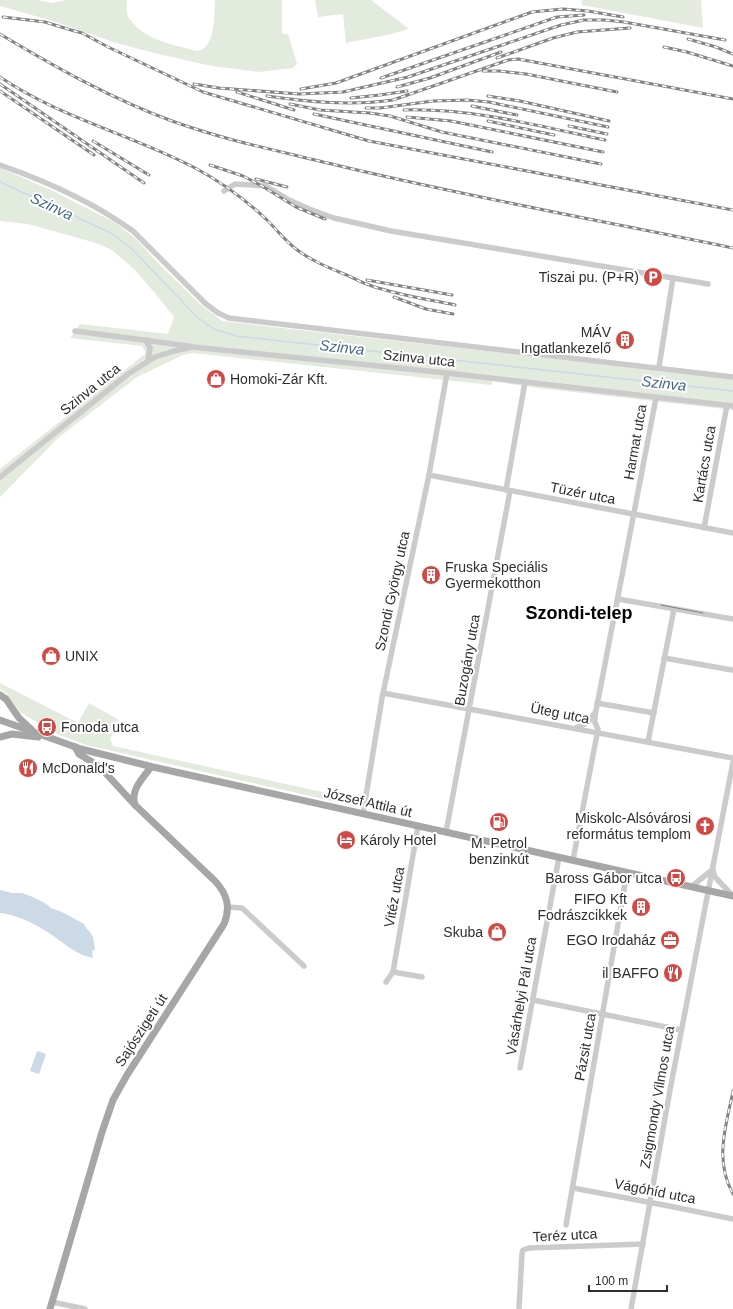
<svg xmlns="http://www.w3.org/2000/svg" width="733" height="1309" font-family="Arial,sans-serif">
<rect width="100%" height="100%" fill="#fff"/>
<!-- green -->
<g fill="#e3eade">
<path d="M0,0H37L53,3L66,0H127C127,4 126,9 127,12C127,16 130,20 133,23C148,41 175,45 197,51C216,49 214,14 215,0H282V34H288L297,64L293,68L259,72L212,66L154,53L113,42L56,22L0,6Z"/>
<polygon points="315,0 371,0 409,29 387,35 346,43 343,14 318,17"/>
<polygon points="582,0 701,0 703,28 582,5"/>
<polygon points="0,168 51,190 116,223 136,239 159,264 200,304 222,321 733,379 733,410 538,388 492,381 492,385 192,353 183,355 137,377 58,438 0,497 0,469 145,354 145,351 142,346 70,338 80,324 168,334 174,317 154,292 134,269 112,250 96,243 28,224 0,221"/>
<polygon points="0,683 78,723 89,703 119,720 110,739 113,746 354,799 361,792 354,806 86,745 57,734 20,712 7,694 0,689"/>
</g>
<!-- water -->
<g fill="#ccdae8">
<path d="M0,890L12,893H22L33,897L45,903L51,908L62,912L84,924L86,928L90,932L93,937L95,949L92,952L93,958C77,955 65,944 52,935C37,925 19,915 0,913Z"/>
<polygon points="37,1051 46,1054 39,1074 30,1071"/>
</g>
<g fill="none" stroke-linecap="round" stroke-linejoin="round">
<!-- stream -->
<polyline stroke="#ccdae8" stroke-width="1.5" points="0,182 111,233 132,249 197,317 214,329 236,336 733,391"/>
<!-- minor -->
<g stroke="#cbcbcb" stroke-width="5.5">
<path d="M0,165C46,181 93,202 133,231L206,304L218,313L229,318L733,377"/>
<polyline points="224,191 235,184 266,186 289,200 309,209 334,218 391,231 673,278 659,367"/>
<polyline points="673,278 708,284"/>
<polyline points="75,331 189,346"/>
<polyline points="146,340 150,348 148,361"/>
<polyline points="429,475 733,533"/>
<polyline points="0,477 128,374 155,357 174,351 192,347 447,373 733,406"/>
<polyline points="506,490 525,382"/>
<polyline points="704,528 727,405"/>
<polyline points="618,599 733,619"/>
<polyline points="664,658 732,670"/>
<polyline points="383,693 733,758"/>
<polyline points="597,703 654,713"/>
<polyline points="577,727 588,723 594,714"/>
<polyline points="648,742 674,609"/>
<polyline points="363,814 382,698 429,475 447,373"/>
<polyline points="446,832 510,491"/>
<polyline points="573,860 598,729 595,723 595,716 656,398"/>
<polyline points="713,870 715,877 732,895"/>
<polyline points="691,887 712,870"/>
<polyline points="228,907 242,908 304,966"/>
<polyline points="393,972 422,977"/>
<polyline points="386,982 393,972 418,826"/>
<polyline points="533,1000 681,1030"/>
<polyline points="520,1068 559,857"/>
<polyline points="573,1188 669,1206 733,1219"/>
<polyline points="566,1225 627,872"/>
<polyline points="52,1302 85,1309"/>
<polyline points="519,1309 522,1253 523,1250 529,1248 643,1244"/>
<polyline points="631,1309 670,1090 733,762"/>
</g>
<!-- major -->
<g stroke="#a6a6a6" stroke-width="7">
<polyline points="0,695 6,699 19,718 32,730"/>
<polyline points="0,720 81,749 153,767 733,896"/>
<polyline points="0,737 12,734 38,737"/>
<path d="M135,805C130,790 143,778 151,767"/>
<path d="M50,1309L102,1132L113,1100L127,1075L224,924C231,907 227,894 215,881L135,805L100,767L79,754L75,747"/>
</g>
<!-- tram -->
<polyline stroke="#838383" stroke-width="1" points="661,605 703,613"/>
<defs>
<g id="rail">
<polyline points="3,17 45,22 71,30 82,33 108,47 203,92 369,141 733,210"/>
<path d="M0,34C55,67 112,99 172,121C227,141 284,152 340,166C470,197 602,221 733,248"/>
<polyline points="688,39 716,47 733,54"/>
<polyline points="664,47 687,52 733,66"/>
<polyline points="497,58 553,38 577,32 630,28"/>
<polyline points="483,71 499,71 526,74 617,92"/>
<path d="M0,77C60,118 133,135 197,169C223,183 247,201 268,221C277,230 285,241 296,249C310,260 327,267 344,274C352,277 360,282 369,285C397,295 426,299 455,305"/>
<polyline points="381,78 557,17 584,15"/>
<polyline points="0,84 144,183"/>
<polyline points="194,84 219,88 299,94 343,92 408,77 561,25 584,20 604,20 624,22 725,40"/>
<polyline points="397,87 430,78 501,52"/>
<polyline points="301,89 336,83 532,12 563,9 588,11 623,17"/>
<polyline points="0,91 94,155"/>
<polyline points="237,92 294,110"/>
<path d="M267,96C309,102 351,106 393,100L508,60L518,59L733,99"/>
<polyline points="488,96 520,101 609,121"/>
<polyline points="351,98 380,95 407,91"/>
<polyline points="290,104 320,110 370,113 390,116 442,132 601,164"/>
<polyline points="472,106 517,115"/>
<polyline points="366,108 380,108 433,101 467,100 489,102 608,127"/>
<path d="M404,110C473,108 539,126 605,140"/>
<polyline points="314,114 492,152"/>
<polyline points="407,117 451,121 603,152"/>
<polyline points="488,121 554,135"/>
<polyline points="569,126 607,134"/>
<polyline points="93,141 149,175"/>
<polyline points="210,165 243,176 262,186 296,207 325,219"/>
<polyline points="256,179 287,187"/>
<polyline points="367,280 452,295"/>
<polyline points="394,297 426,309 453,314"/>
<path d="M733,1091C726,1126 714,1160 733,1194"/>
</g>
</defs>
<!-- rail casing -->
<use href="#rail" stroke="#838383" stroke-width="3"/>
<!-- rail -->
<use href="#rail" stroke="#fff" stroke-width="1.5" stroke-dasharray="4.5" stroke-linecap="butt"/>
</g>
<!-- icons -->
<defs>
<symbol id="parking-disc" viewBox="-11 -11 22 22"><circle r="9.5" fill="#d14944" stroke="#fff"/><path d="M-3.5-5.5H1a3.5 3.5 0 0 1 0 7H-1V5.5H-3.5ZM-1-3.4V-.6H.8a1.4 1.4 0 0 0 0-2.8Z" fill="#fff"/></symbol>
<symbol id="building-disc" viewBox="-11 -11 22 22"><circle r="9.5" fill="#d14944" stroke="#fff"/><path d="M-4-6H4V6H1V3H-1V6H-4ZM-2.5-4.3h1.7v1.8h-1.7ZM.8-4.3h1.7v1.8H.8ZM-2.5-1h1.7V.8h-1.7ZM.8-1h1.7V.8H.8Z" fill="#fff"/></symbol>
<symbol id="shop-disc" viewBox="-11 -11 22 22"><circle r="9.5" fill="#d14944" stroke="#fff"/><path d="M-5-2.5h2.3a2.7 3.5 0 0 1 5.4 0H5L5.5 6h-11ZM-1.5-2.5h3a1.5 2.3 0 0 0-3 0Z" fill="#fff"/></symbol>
<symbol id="bus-disc" viewBox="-11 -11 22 22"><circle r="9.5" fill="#d14944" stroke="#fff"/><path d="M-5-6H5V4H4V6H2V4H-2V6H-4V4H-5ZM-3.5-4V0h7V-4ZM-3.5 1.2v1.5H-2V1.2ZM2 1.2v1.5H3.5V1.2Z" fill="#fff"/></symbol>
<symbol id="restaurant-disc" viewBox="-11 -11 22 22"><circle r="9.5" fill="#d14944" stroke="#fff"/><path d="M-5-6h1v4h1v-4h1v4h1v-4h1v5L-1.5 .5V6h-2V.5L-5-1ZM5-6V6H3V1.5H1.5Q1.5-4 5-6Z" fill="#fff"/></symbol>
<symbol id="fuel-disc" viewBox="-11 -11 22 22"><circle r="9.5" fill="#d14944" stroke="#fff"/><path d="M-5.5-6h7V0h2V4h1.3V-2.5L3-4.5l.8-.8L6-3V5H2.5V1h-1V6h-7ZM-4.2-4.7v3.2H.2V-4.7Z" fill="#fff"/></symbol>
<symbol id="church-disc" viewBox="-11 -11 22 22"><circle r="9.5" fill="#d14944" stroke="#fff"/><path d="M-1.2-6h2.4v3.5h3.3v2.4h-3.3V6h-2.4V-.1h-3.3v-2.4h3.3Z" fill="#fff"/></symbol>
<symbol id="hotel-disc" viewBox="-11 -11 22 22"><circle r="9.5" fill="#d14944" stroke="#fff"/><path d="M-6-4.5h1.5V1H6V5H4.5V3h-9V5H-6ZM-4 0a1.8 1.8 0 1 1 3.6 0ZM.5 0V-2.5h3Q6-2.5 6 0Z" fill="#fff"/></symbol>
<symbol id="office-disc" viewBox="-11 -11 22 22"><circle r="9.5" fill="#d14944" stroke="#fff"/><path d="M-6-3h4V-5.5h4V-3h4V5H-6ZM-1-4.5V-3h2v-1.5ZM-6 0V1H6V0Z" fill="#fff"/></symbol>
</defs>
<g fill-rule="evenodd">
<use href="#parking-disc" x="642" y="266" width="22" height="22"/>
<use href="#building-disc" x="614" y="329" width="22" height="22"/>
<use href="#shop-disc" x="205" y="368" width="22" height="22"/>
<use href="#building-disc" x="420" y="564" width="22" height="22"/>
<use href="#shop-disc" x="40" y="645" width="22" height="22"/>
<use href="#bus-disc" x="36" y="716" width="22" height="22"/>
<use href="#restaurant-disc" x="17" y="757" width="22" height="22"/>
<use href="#fuel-disc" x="488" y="811" width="22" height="22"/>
<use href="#church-disc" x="694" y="815" width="22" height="22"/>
<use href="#hotel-disc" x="335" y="829" width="22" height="22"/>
<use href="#bus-disc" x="665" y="867" width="22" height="22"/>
<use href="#building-disc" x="630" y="896" width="22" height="22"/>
<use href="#shop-disc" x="486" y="921" width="22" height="22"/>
<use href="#office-disc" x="659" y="929" width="22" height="22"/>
<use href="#restaurant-disc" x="662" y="962" width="22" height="22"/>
</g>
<g text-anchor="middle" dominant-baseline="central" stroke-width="4" stroke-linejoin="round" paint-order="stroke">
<!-- poi labels -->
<g font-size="14" fill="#2e2e2e" stroke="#fff" text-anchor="end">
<text x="639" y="277">Tiszai pu. (P+R)</text>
<text x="611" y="332">MÁV<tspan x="611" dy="16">Ingatlankezelő</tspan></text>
<text x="230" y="379" text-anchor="start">Homoki-Zár Kft.</text>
<text x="445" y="567" text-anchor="start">Fruska Speciális<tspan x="445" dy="16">Gyermekotthon</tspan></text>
<text x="65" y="656" text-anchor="start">UNIX</text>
<text x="61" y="727" text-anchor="start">Fonoda utca</text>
<text x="42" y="768" text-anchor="start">McDonald's</text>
<text x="691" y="818">Miskolc-Alsóvárosi<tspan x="691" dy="16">református templom</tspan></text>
<text x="360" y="840" text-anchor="start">Károly Hotel</text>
<text x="499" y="843" text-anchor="middle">M. Petrol<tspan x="499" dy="16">benzinkút</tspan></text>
<text x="662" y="878">Baross Gábor utca</text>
<text x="627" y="899">FIFO Kft<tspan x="627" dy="16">Fodrászcikkek</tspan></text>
<text x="483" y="932">Skuba</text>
<text x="656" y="940">EGO Irodaház</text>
<text x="659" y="973">il BAFFO</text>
</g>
<!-- street labels -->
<g font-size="14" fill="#2e2e2e" stroke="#fff">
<text transform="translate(419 358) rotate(6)">Szinva utca</text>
<text transform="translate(90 389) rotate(-39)">Szinva utca</text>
<text transform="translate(635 442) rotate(-80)">Harmat utca</text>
<text transform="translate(704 464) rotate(-80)">Kartács utca</text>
<text transform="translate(583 493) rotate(11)">Tüzér utca</text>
<text transform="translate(392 591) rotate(-78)">Szondi György utca</text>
<text transform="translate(467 660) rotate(-80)">Buzogány utca</text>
<text transform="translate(560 713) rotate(11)">Üteg utca</text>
<text transform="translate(368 802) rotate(13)">József Attila út</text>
<text transform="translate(394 897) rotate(-80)">Vitéz utca</text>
<text transform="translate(521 996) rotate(-80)">Vásárhelyi Pál utca</text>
<text transform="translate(141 1030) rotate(-57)">Sajószigeti út</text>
<text transform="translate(585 1047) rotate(-80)">Pázsit utca</text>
<text transform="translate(657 1097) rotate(-80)">Zsigmondy Vilmos utca</text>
<text transform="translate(655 1191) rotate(11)">Vágóhíd utca</text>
<text transform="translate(565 1235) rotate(-3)">Teréz utca</text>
</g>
<!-- water labels -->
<g font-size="15" font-style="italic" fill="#456787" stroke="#fff">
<text transform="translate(52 206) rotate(25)">Szinva</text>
<text transform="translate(342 347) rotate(6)">Szinva</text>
<text transform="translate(664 383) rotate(6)">Szinva</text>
</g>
<!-- district labels -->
<g font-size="18" font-weight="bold" fill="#000" stroke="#fff">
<text x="579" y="613">Szondi-telep</text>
</g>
</g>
<!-- scale -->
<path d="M589 1285v6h78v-6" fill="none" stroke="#2e2e2e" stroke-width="2"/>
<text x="595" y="1285" font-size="12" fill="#2e2e2e" stroke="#ffffff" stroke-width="3" paint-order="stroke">100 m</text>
</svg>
